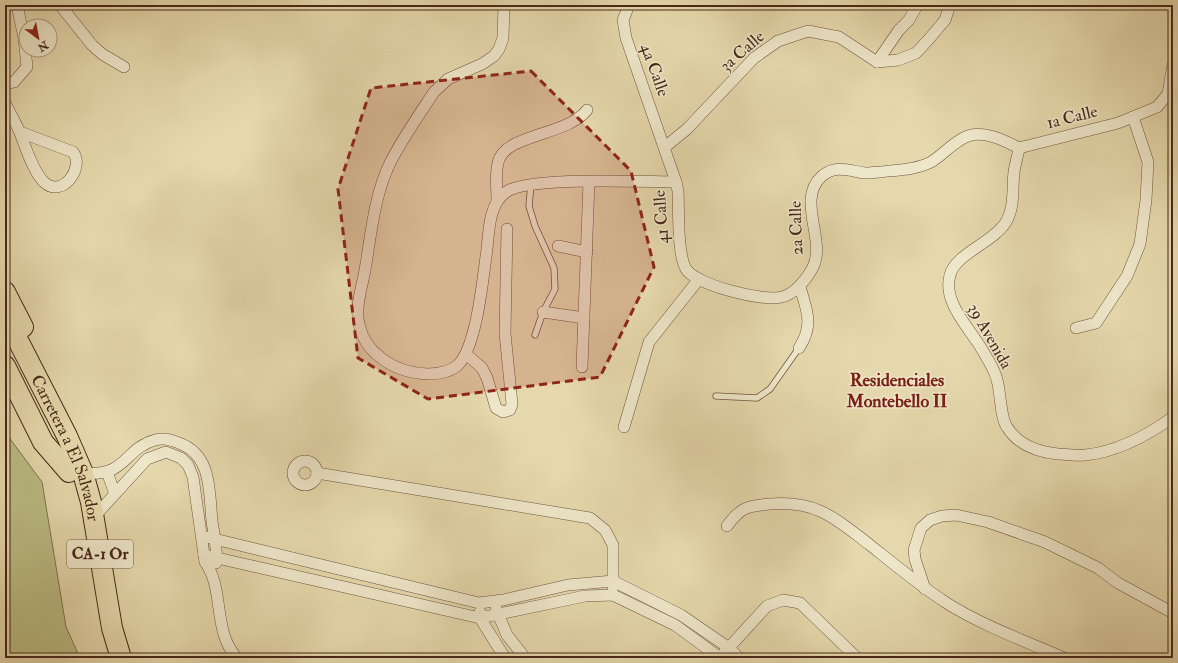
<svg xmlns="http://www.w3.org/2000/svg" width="1178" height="663" font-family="'IM FELL Double Pica',serif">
<rect width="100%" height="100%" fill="#e5d8ac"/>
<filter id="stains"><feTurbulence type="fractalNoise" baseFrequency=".005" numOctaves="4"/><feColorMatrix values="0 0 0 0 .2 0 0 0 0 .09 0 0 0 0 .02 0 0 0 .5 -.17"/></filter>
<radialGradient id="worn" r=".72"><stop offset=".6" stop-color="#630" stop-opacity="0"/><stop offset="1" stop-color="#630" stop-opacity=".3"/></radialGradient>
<!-- green -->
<polygon fill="#bbbc85" stroke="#82724f" points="5,432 42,482 66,627 80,658 5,658"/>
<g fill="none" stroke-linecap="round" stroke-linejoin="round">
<defs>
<g id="lane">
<polyline points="531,184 529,206 535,226 554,268 555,289 543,312 535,335"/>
<polyline points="716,396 757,398 770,389 799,348"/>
</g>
<g id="street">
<polyline points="60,5 92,45 102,54 124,67"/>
<path d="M504,5L503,38L499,49L494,56L482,64L448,79L434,92C419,115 402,139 390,163C374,196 371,235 365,270C362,287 355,307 359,324C362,338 369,349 380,357C393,368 410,373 427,374C437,374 450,372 458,365C477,346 483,277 487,249C489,230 489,204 506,192C528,176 644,182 676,182"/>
<path d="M629,5L623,20L626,38L676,182L678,191C679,210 677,253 686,269C696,285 763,302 782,297C796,293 805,281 812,269C828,242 795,200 822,176C836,164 850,171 865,173C870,173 876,172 880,172C896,170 916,170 931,162C943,155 954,141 968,136C984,130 1005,141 1019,148"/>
<polyline points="877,62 899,30 909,20 915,9 915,5"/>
<polyline points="5,84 14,82 27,67 24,38 17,5"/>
<path d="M5,103C10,113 16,123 20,133C25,146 34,174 45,183C62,198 85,168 73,152L20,132"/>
<polyline points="665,147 687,129 754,58 778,41 808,31 839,37 877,62 898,60 916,53 929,39 945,20 950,5"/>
<path d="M1019,148C1018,156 1015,164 1014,172C1012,189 1015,207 1006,222C994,242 955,254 950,275C942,304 972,330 984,353C989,361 995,371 997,380C1001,393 1000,417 1007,427C1018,445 1038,452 1058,454C1067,454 1077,456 1085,455C1117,452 1148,435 1173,417"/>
<polyline points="1019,148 1118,123 1157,107 1168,94 1173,65"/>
<path d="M497,200C497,188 495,175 498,163C503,134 567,136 587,110"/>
<polyline points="558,246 587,252"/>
<polyline points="543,312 584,318"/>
<polyline points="1076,328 1096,323 1127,276 1140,244 1146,200 1148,162 1133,117"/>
<path d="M799,348C814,325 807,311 800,287"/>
<polyline points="466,354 482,368 487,378 496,408 503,412 510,410 512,404 505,333 507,229"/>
<polyline points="582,367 589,182"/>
<polyline points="624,427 649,342 699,279"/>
<circle cx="305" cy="473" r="12"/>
<polyline points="107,472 115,494"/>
<path d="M83,473C128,477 123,449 155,440C162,438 172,440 179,443C212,455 209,491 212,521C214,535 218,550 216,563"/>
<polyline points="317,473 590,518 605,530 613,545 613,587"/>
<path d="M94,517L147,459L166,452L181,458L188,465L193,477L205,562C225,589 212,631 237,658"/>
<path d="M727,526C741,507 747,506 770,504C817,500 836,519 870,545C895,565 919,585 945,602C981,625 1025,641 1064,658"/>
<polyline points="202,536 479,603 503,600 568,585 613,581 681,615 729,648 739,658"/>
<polyline points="204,555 480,618 585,596 613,595 675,625 720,658"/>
<polyline points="925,589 915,559 914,550 921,528 930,520 942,516 956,515 988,522 1045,542 1098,568 1118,583 1173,613"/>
<polyline points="496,609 507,635 525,658"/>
<polyline points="480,612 480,618 505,658"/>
<polyline points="724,653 767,606 783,600 800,603 857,658"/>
</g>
<g id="highway">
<polyline points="5,292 23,327"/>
<path id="s1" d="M5,315L67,436L83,473L91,502L112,628L121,658"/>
<polyline points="5,366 43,442 69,472"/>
</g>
</defs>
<!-- lane casing -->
<use href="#lane" stroke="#6f543e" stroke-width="7"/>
<!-- street casing -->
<use href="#street" stroke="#6f543e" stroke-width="12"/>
<!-- highway casing -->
<use href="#highway" stroke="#482819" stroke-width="22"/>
<!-- lane -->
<use href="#lane" stroke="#eee6c9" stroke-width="5.5"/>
<!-- street -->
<use href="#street" stroke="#eee6c9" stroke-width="11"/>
<!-- highway -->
<use href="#highway" stroke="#e5d8ac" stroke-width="20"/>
</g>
<!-- marked area -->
<path fill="#8f2418" fill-opacity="0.2" stroke="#8f2418" stroke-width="3" stroke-dasharray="8 5" stroke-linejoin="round" d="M531,71L631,171L654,267L600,377L428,399L358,358L338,189L371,88Z"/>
<g text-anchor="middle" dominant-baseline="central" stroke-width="3" stroke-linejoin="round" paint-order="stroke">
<!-- shield labels -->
<rect fill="#eee6c9" stroke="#7a614e" stroke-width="1" x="67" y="540" width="66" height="28" rx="3"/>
<g font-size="16" font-weight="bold" fill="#482819">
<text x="100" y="554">CA-1 Or</text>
</g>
<!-- street labels -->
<g font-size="17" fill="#482819" stroke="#eee6c9">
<text transform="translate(742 51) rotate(-41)">3a Calle</text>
<text transform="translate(655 70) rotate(70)">4a Calle</text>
<text transform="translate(1072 117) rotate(-14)">1a Calle</text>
<text transform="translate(661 217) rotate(-94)">41 Calle</text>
<text transform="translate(796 228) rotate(-92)">2a Calle</text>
<text transform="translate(990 336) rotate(60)">39 Avenida</text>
<text stroke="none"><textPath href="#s1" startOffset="147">Carretera a El Salvador</textPath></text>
</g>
<!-- neighbourhood labels -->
<g font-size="18" font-weight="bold" fill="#7a1f14" stroke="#eee6c9">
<text x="897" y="380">Residenciales<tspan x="897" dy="21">Montebello II</tspan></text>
</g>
</g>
<!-- margin -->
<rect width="1178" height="663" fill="none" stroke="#e5d8ac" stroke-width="20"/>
<rect x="6" y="6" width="1166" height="651" fill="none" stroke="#482819" stroke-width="2"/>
<rect x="10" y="10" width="1158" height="643" fill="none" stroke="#482819"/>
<!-- north arrow -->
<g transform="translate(38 38) rotate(148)"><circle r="19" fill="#eee6c9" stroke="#ac9a83"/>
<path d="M0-3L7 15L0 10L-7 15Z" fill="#8f2418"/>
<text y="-6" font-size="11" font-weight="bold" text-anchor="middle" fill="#482819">N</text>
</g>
<rect width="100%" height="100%" filter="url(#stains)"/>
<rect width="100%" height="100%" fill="url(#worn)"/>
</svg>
